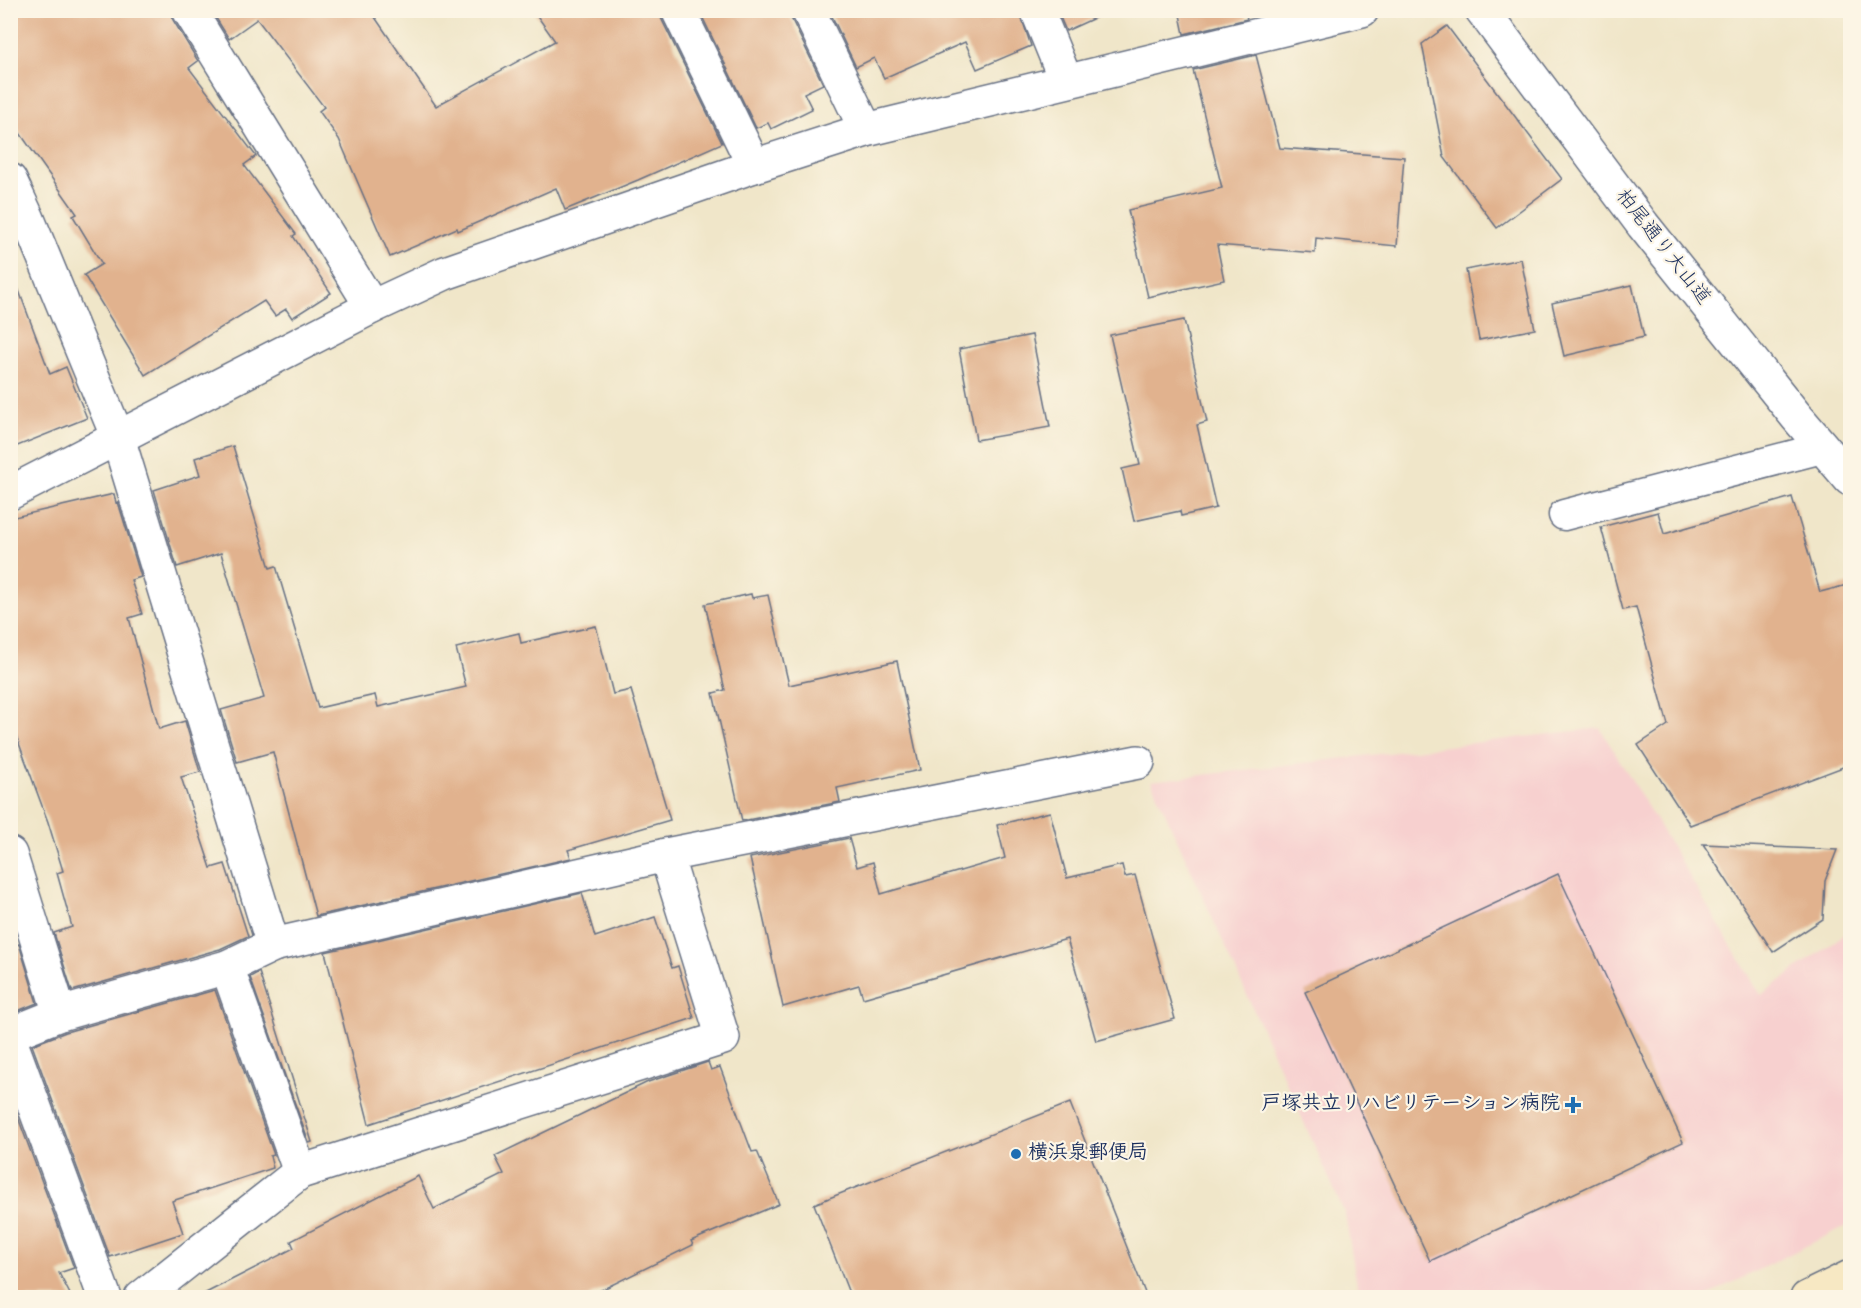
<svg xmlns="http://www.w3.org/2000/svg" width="1861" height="1308" font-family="Dekko,'Klee One',sans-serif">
<rect width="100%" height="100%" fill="#fcf5e5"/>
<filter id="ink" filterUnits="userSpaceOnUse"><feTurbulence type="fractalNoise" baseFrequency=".0167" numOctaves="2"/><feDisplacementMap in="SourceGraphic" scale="12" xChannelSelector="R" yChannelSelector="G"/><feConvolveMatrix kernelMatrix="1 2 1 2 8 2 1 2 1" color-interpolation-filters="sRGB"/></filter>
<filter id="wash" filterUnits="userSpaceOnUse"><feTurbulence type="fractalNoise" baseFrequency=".008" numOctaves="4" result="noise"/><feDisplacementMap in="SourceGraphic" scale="24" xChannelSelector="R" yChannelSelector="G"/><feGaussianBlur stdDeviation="1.35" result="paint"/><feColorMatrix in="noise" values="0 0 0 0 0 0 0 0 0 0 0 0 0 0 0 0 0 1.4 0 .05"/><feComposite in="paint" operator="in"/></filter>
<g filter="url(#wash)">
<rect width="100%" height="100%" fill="#f0e6c9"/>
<!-- built -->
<polygon fill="#f7d0cf" points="1600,728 1761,995 1850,930 1850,1224 1704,1297 1359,1297 1345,1214 1151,781"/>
<g id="blocks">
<!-- building -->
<g fill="#e1b28e">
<polygon points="10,10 170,10 173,20 198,61 189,68 256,156 244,165 296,234 293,236 331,293 292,318 286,309 275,316 264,301 145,375 84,275 102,264 73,216 77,214 10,119"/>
<polygon points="211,10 370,10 436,106 555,41 533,10 660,10 661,18 722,143 638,180 565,210 556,188 458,231 457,228 390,257 339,139 319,111 324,107 257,19 229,39"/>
<polygon points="699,10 790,10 791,18 823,84 804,93 812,109 771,129 768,123 756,128"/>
<polygon points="829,10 1019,10 1031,46 977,69 965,42 884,78 874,58 856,67"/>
<polygon points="1057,10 1112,10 1066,31"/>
<polygon points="1179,10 1245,10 1247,19 1184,34"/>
<polygon points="1447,26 1562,179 1497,228 1444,157 1422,44"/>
<polygon points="1256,55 1280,148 1404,157 1397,246 1316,238 1315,253 1217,245 1224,280 1148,297 1128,210 1222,188 1193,70"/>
<polygon points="1521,259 1535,329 1479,340 1466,270"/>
<polygon points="10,280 15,280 50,374 66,367 87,418 10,449"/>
<polygon points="1632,285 1644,337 1564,356 1552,303"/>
<polygon points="1184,320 1207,422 1197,425 1216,508 1181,516 1180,511 1134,521 1122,469 1140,465 1110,335"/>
<polygon points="1032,335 1050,427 976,440 959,349"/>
<polygon points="233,446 270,568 276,566 318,708 375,695 378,707 466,687 456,648 519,633 521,643 596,626 613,694 631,690 670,820 568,850 571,858 316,916 273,752 237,762 221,710 264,698 221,553 177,567 154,490 200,475 195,458"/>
<polygon points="114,494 116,503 118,502 141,577 131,580 142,614 129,618 159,729 185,721 200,772 181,777 211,868 225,864 248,936 220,949 72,991 54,933 72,927 57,873 63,871 48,822 10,719 10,518"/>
<polygon points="1792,497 1820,592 1851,584 1851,764 1690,825 1638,745 1668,725 1636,607 1623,610 1601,527 1658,512 1664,534"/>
<polygon points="751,594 752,598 768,595 789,685 897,661 920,770 837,788 840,802 742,821 713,693 725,690 705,604"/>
<polygon points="1050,812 1067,878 1122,865 1125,877 1135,875 1175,1019 1096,1041 1067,939 863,998 859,985 783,1007 750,858 849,838 857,867 873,862 881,894 1005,858 997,825"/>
<polygon points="1703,844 1837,850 1825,881 1823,919 1773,952"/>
<polygon points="1558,874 1683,1142 1430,1261 1305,992"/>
<polygon points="582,893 595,937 655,917 672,968 678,966 694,1018 369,1124 325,952"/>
<polygon points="19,944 37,1003 10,1014 10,947"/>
<polygon points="259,972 312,1142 309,1143 250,977"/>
<polygon points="215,990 274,1155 270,1156 273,1168 172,1201 183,1233 110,1257 32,1045 66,1032"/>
<polygon points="708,1062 711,1070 720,1067 752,1152 757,1151 779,1204 691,1241 693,1245 585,1298 196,1298 294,1248 291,1241 418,1176 434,1209 504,1174 495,1156 648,1082"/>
<polygon points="10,1096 74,1268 59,1273 72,1298 10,1298"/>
<polygon points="1070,1103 1147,1298 851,1298 814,1204"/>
</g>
</g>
</g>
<g filter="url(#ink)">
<use href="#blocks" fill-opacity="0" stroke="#666f83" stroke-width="1.5"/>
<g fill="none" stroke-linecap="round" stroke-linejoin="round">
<defs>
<polyline id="service" points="1564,515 1822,448"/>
<g id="minor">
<polyline points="189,10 372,307"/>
<polyline points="678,10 754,166"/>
<polyline points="808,10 866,130"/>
<polyline points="1037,10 1066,81"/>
<polyline points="10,180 28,219 118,438 273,945"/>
<polyline points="10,493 372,307 445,273 754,166 866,130 1362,10"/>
<polyline points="10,854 60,1014"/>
<polyline points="227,967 300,1172"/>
<polyline points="10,1034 60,1014 227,967 273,945 666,855 1138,762"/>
<polyline points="10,1040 105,1298"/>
<polyline points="141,1298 300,1172 723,1038 666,855"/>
</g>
<polyline id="tertiary" points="1482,10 1643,225 1796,416 1850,479"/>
<polyline id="secondary" points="1807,1298 1850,1277"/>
</defs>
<!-- service casing -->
<use href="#service" stroke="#666f83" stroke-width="33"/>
<!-- minor casing -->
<use href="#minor" stroke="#666f83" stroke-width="36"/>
<!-- tertiary casing -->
<use href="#tertiary" stroke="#666f83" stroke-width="36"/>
<!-- secondary casing -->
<use href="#secondary" stroke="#666f83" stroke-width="36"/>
<!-- service -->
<use href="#service" stroke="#fff" stroke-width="30"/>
<!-- minor -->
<use href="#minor" stroke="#fff" stroke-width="33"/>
<!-- tertiary -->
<use href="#tertiary" stroke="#fff" stroke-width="33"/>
<!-- secondary -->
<use href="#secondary" stroke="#f7e8c3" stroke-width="33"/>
</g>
</g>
<!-- markers -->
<g fill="#1f6fb2" stroke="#fcf5e5" stroke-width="2">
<path d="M1570 1096h6v6h6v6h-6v6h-6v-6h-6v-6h6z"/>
<circle cx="1016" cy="1154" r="6"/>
</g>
<g text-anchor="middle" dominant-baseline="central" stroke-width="4.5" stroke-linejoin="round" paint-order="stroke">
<!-- street labels -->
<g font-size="20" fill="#1b2f5e" stroke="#fcf5e5">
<text transform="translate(1662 248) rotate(52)">柏尾通り大山道</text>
</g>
<!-- poi labels -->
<g font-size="20" font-weight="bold" fill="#1b2f5e" stroke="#fcf5e5" text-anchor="end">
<text x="1560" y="1105">戸塚共立リハビリテーション病院</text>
<text x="1028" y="1154" text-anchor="start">横浜泉郵便局</text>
</g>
</g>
<!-- margin -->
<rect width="1861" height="1308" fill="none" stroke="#fcf5e5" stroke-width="36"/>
</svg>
